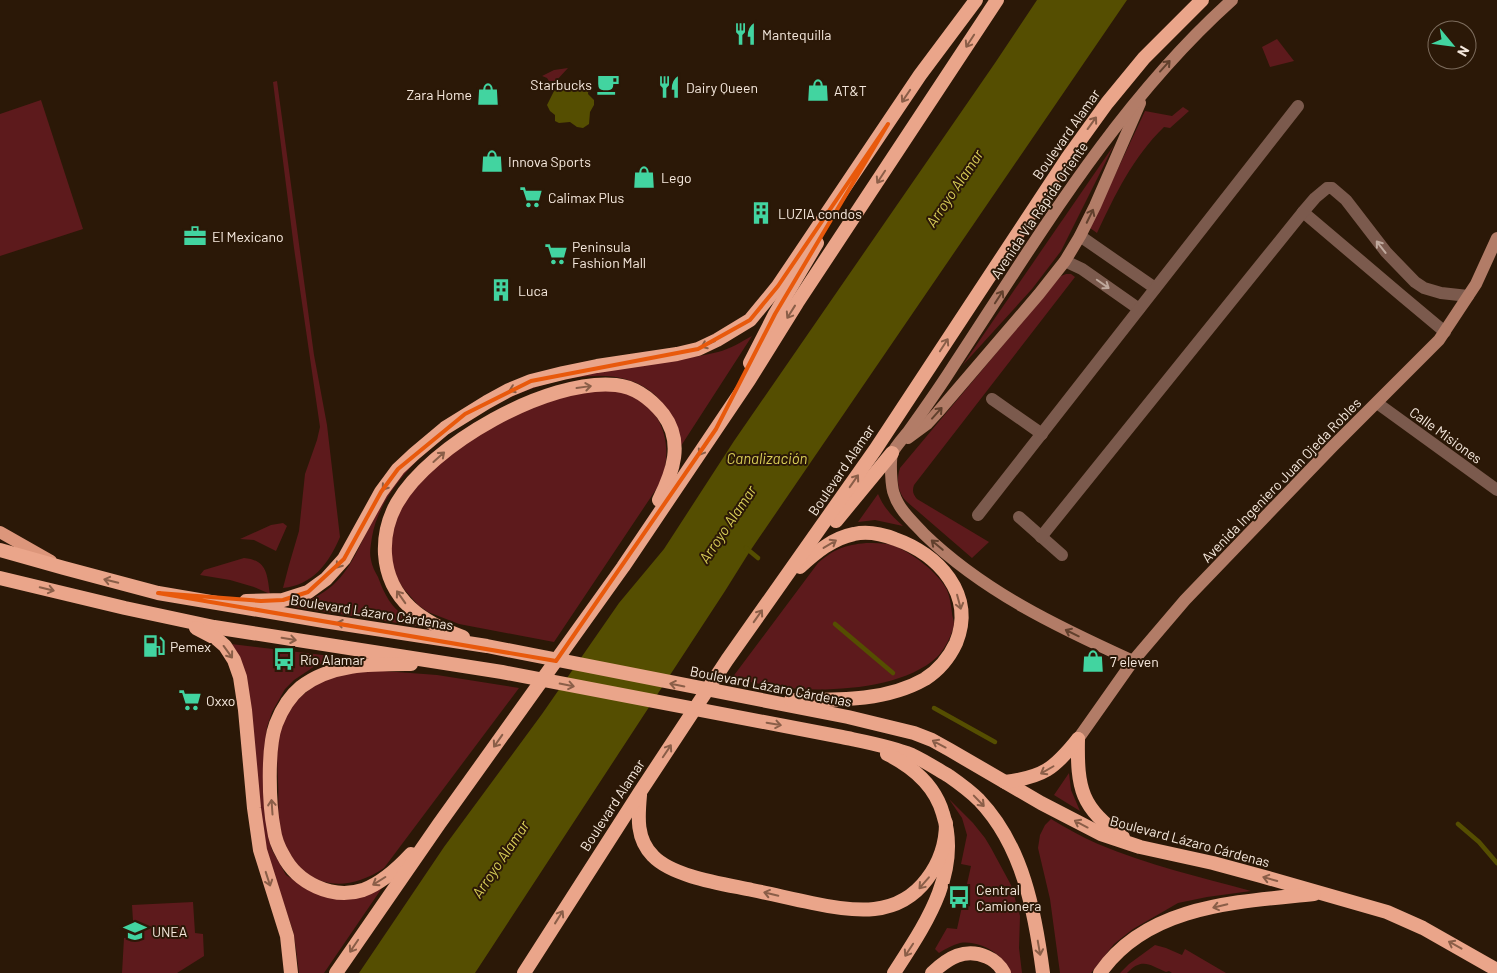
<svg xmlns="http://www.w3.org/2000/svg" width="1497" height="973" font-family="Barlow,sans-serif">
<rect width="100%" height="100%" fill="#2b1807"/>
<!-- green -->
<g fill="#5d1a1c">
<polygon points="1277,39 1294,61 1270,67 1262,47"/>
<polygon points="568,68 556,81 549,81 547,78 542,76 554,70"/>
<path d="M277,81L314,355L327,425L340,537C329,563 313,585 283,588L289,565L299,531L305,474L317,440L320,427L294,248L273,82Z"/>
<polygon points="41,100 83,229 0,256 0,114"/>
<path d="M1183,107L1189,111L1170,128L1164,127C1133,157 1115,195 1097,233L1090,228L1145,111L1172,116Z"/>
<polygon points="1114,145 1061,251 1032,289 962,366"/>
<path d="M1066,274H1071L1075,277L914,485C912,491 913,494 917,499L989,542L972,558L906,501C898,492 896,480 900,468L1061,276Z"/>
<path d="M752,336L679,449C677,428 671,410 655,395C606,350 504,394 458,426C423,451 379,493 372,537C371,545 369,552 371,560C372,566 375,572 378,577C388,604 395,610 417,626L294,607C308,601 322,595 333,585C359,562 368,519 388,491C406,465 431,444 456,425C508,386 572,372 636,364C663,360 692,359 718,352C730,349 741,342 752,336Z"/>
<path d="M582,391C596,391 612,389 625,393C664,407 674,446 661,482L554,642L459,624L428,612L418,605L403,588L397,578L390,557L389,547L397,511L432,468L479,431L527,409Z"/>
<path d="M878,494C884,508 892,516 903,526L875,520L858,522Z"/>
<polygon points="283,523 287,526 276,551 254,540 240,539 271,525"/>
<path d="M866,543C875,543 883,543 892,545C910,551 939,573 947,590C950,597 951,605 952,613C952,616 954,620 954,624C953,633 944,651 937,657C902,690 823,693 777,687C762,685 747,681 732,678L818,563C834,549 845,545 866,543Z"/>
<path d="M244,558C267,560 267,574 270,594L254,587L230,580L200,575L204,570Z"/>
<polygon points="231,644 339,657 315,666 294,680 285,689 272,712 267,727 264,755 268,836 272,850 286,875 308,889 384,885 324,973 299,973 296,949 293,931 266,853"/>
<path d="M370,670L437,675L519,688L384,868C341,897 299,886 281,835C277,825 279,795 278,782C277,757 274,730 290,708C297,699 318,681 329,677C342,673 357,672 370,670Z"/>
<polygon points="1069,773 1071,790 1080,811 1054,795"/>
<path d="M949,799L973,823L985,838L991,848L1011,885L1020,916L1019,948L1022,973H1011C1004,955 981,940 960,943C953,945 945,949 939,953L935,949L947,928L957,929L971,866L961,864L967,835L962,818Z"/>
<path d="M1051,819C1066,828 1082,837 1098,844C1148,865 1200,877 1251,891L1207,897L1178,903L1133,929L1114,944L1091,973H1060L1050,899L1038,848L1040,835L1045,825Z"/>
<polygon points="193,902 195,933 203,934 204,956 177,973 122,973 124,938 134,937 132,905"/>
<path d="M1155,945L1166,948L1182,955L1185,949L1226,973H1172L1169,971L1166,972C1150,965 1142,957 1127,973H1120L1129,964Z"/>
</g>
<!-- water -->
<g fill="#554e01">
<polygon points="1037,0 1127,0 750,551 725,591 475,973 359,973 444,847 542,714 619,603 664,549 734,441 995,63"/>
<polygon points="576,83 589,86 588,94 594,100 594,105 590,112 589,124 583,128 577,127 570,122 559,123 555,121 555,115 550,111 547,105 554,91 557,89 567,90 571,89"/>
</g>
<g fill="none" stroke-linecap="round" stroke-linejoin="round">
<!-- stream -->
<g stroke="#554e01" stroke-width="4.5">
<polyline points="746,548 758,558"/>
<polyline points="835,624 893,673"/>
<polyline points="934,708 995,742"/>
<polyline points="1458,824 1479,842 1497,863"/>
</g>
<!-- minor -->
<g stroke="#7b5a4d" stroke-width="12">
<polyline points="1303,212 1402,296 1445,332"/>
<polyline points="1080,236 1155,288"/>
<polyline points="1065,261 1082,269 1139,309"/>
<polyline points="992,399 1042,434"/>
<polyline points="978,515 1298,106"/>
<polyline points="1019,517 1062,555"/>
<polyline points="1041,537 1303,212 1315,198 1327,188 1332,188 1346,200 1386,252 1415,282 1424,288 1441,293 1468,296"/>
</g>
<!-- tertiary -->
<polyline stroke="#7b5a4d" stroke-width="12" points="1377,403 1497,490"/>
<!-- secondary -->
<g stroke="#b27c67" stroke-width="12">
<polyline points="908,438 927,424 938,412 1039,294 1065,261 1080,236 1095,206 1140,103"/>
<path d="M1133,661C1058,627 984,592 924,534C913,522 899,510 894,494C891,487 890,462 892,454C894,448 904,437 908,432C923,411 938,390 952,368C1037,239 1116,104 1232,0"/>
<polyline points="1078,739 1133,661 1185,600 1333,446 1439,340 1476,284 1497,238"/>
</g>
<!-- primary -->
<polyline stroke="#dc967b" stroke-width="12" points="0,532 51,561"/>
<!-- trunk -->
<g stroke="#eaa58a" stroke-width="14">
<polyline points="750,363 775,314 817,243"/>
<polyline points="836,521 892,453"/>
<polyline points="0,550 64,568 158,593 324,621 487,646 848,717 914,733 932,740 950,750 1041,803 1101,834 1140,847 1213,863 1261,876 1387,912 1423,928 1497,970"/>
<path d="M0,578L125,608L214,627L502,672L842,737C866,742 890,746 912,755C925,761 937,769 949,776C959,783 970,791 979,800C1023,846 1035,912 1043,973"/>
<polyline points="246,601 283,600 308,592 326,579 344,559 381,492 398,469 414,454 445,428 487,402 509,390 531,381 563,373 597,366 677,354 698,349 717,340 750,320 778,286 920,75 976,0"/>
<polyline points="196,628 217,639 225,646 234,660 240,677 245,710 254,808 260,850 287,936 291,973"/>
<path d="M463,637C424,623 388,601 385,554C384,536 388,519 397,503C430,445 548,378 616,385C635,387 651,399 663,414C684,442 673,472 659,500"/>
<path d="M411,664C373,664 332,663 301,687C290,696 281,711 276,724C267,748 269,805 274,830C275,839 279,848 283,855C297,883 332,900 363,890C382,883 398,868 411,854"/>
<path d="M791,700C835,700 885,702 925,679C939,670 949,658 956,643C976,594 938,554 895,539C882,534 867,531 854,534C833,538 815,553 800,567"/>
<path d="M1078,739C1077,788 1081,809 1123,837"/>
<path d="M887,754C913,767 935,785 943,814C962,873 924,926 894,973"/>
<path d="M1005,782C1043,777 1054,769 1078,739"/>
<path d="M640,795C638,817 636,839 653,856C673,877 724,884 752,890C772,894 792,899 812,903C854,912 898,918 927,879C940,862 946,843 946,823"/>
<polyline points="336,973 439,824 623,567 749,380 797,303 997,0"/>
<polyline points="524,973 640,792 727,660 875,450 1068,157 1107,103 1144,58 1202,0"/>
<path d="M932,973C948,958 965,947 987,957C994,960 1000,965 1004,973"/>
<path d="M1100,973C1148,904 1239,902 1314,894"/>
</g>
</g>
<!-- one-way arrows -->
<defs><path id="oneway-shaft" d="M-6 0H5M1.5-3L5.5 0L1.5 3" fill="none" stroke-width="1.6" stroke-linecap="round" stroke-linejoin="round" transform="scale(1.25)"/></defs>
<g stroke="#8a5e48">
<use href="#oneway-shaft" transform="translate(970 41) rotate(123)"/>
<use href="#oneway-shaft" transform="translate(906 96) rotate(124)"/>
<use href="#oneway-shaft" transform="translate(1092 123) rotate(-54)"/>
<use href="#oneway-shaft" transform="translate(881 177) rotate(123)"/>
<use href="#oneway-shaft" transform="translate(791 312) rotate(122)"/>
<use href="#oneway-shaft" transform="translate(708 344) rotate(157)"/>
<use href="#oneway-shaft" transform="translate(944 345) rotate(-57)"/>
<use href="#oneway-shaft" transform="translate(584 387) rotate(-8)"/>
<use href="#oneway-shaft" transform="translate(516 388) rotate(158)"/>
<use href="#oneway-shaft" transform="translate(703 449) rotate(124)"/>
<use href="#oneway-shaft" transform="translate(439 457) rotate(-42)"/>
<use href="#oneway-shaft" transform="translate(854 481) rotate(-55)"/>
<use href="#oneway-shaft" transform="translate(387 484) rotate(128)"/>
<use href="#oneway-shaft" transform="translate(830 544) rotate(-31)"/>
<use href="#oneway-shaft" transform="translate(341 562) rotate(127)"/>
<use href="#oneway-shaft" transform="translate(111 581) rotate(-166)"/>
<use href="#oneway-shaft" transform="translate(47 589) rotate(14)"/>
<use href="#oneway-shaft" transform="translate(401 597) rotate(-125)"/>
<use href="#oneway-shaft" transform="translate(959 602) rotate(75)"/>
<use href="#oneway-shaft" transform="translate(758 616) rotate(-55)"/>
<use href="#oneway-shaft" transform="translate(344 624) rotate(-171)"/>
<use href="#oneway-shaft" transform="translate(289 639) rotate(9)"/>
<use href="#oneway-shaft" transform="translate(228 652) rotate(54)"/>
<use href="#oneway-shaft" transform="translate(567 685) rotate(11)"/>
<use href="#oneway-shaft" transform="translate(677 685) rotate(-169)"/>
<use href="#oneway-shaft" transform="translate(774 724) rotate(10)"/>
<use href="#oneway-shaft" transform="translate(498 741) rotate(125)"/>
<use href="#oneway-shaft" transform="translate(939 744) rotate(-152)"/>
<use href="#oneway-shaft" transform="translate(667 751) rotate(-56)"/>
<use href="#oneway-shaft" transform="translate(1047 770) rotate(150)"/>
<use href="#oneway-shaft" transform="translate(979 801) rotate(46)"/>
<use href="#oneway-shaft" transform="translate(272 807) rotate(-94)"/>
<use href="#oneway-shaft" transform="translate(1081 824) rotate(-152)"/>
<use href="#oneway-shaft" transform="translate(268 879) rotate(72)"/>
<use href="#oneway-shaft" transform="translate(1270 879) rotate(-164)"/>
<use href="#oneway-shaft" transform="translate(379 881) rotate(148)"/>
<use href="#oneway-shaft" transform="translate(924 883) rotate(131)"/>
<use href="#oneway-shaft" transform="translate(771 894) rotate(-167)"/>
<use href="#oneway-shaft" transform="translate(1220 906) rotate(167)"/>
<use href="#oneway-shaft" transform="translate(559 917) rotate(-58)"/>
<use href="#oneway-shaft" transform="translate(1455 945) rotate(-151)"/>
<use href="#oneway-shaft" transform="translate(354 946) rotate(124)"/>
<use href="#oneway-shaft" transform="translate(1039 948) rotate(80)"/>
<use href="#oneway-shaft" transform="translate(909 950) rotate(123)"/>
</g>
<g stroke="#61402d">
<use href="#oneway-shaft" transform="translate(1165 66) rotate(-48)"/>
<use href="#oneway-shaft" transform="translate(1090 216) rotate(-64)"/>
<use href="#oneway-shaft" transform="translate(999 297) rotate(-57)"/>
<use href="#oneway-shaft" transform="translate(937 413) rotate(-48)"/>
<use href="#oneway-shaft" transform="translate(937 545) rotate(-140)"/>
<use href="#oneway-shaft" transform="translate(1072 633) rotate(-154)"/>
</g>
<g stroke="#bfa99d">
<use href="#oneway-shaft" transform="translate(1381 247) rotate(-128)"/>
<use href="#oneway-shaft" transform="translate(1103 284) rotate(35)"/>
</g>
<!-- marked area -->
<path fill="none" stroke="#e8590c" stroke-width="4" stroke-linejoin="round" d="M888,124L775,314L716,429L556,661L158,593L261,601L283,600L308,592L344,559L381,492L398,469L465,414L531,381L698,349L750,320L778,286Z"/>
<!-- icons -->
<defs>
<symbol id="restaurant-bare" viewBox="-9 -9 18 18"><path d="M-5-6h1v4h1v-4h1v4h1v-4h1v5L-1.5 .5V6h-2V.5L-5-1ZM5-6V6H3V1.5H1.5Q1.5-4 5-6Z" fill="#42d4a0" stroke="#2b1807" stroke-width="2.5" paint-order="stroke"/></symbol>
<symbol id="cafe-bare" viewBox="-9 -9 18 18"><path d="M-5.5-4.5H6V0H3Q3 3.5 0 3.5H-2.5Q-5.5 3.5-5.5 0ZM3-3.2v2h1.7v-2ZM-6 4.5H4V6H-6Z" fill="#42d4a0" stroke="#2b1807" stroke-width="2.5" paint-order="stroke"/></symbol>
<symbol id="shop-bare" viewBox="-9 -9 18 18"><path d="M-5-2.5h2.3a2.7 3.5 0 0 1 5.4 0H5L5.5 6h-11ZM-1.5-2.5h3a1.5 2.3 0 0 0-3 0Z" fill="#42d4a0" stroke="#2b1807" stroke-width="2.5" paint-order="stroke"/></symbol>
<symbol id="supermarket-bare" viewBox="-9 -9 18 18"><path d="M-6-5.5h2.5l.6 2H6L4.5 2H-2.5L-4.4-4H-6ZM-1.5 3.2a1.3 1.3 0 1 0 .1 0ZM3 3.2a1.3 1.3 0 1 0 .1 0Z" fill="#42d4a0" stroke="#2b1807" stroke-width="2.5" paint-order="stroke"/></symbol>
<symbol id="building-bare" viewBox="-9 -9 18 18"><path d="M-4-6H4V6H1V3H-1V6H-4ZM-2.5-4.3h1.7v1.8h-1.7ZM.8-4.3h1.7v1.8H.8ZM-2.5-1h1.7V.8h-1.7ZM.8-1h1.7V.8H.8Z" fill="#42d4a0" stroke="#2b1807" stroke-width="2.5" paint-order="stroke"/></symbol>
<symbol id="office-bare" viewBox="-9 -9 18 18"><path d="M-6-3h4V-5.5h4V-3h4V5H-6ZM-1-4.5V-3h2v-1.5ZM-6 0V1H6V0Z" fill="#42d4a0" stroke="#2b1807" stroke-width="2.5" paint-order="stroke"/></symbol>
<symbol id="fuel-bare" viewBox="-9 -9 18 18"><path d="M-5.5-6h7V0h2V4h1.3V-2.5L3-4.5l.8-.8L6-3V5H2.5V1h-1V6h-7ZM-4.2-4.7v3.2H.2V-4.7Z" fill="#42d4a0" stroke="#2b1807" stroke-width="2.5" paint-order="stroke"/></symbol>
<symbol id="bus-bare" viewBox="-9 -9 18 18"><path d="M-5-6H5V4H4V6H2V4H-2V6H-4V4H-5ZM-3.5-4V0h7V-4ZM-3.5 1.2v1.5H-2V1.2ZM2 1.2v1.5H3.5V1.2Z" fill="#42d4a0" stroke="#2b1807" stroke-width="2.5" paint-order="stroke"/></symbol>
<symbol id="university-bare" viewBox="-9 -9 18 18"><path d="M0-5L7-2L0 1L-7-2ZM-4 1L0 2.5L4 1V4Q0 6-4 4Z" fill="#42d4a0" stroke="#2b1807" stroke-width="2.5" paint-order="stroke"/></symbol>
</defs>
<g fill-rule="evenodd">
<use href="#restaurant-bare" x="729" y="18" width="32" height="32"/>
<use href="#cafe-bare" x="592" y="68" width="32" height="32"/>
<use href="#restaurant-bare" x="653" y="71" width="32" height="32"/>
<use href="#shop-bare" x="802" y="74" width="32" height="32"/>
<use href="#shop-bare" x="472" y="78" width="32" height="32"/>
<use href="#shop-bare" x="476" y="145" width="32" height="32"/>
<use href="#shop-bare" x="628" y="161" width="32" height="32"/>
<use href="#supermarket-bare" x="515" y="181" width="32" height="32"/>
<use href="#building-bare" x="745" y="197" width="32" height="32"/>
<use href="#office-bare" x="179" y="220" width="32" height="32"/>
<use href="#supermarket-bare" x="540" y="238" width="32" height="32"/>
<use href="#building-bare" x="485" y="274" width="32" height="32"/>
<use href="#fuel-bare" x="138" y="630" width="32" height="32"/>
<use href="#bus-bare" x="268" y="643" width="32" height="32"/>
<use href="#shop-bare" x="1077" y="645" width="32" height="32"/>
<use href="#supermarket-bare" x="174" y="684" width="32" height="32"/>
<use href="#bus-bare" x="943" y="881" width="32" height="32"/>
<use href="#university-bare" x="119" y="915" width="32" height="32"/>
</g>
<g text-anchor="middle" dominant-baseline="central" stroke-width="4" stroke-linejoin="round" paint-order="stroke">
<!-- poi labels -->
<g font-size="14" fill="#f6e9de" stroke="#2b1807" text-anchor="start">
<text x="762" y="34">Mantequilla</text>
<text x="592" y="84" text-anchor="end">Starbucks</text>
<text x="686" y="87">Dairy Queen</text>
<text x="834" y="90">AT&amp;T</text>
<text x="472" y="94" text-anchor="end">Zara Home</text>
<text x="508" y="161">Innova Sports</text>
<text x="661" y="177">Lego</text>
<text x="548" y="197">Calimax Plus</text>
<text x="778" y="213">LUZIA condos</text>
<text x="212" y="236">El Mexicano</text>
<text x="572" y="246">Peninsula<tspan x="572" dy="16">Fashion Mall</tspan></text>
<text x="518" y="290">Luca</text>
<text x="170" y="646">Pemex</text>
<text x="300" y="659">Río Alamar</text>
<text x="1110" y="661">7 eleven</text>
<text x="206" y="700">Oxxo</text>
<text x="976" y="889">Central<tspan x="976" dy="16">Camionera</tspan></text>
<text x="152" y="931">UNEA</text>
</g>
<!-- street labels -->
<g font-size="14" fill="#f6e9de" stroke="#2b1807">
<text transform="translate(1066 134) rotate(-55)">Boulevard Alamar</text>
<text transform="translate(1039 210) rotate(-56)">Avenida Vía Rápida Oriente</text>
<text transform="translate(1446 435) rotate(36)">Calle Misiones</text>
<text transform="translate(841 470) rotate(-56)">Boulevard Alamar</text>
<text transform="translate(1281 480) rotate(-46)">Avenida Ingeniero Juan Ojeda Robles</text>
<text transform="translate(372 612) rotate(9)">Boulevard Lázaro Cárdenas</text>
<text transform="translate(771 686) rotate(11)">Boulevard Lázaro Cárdenas</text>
<text transform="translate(612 805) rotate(-57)">Boulevard Alamar</text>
<text transform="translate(1190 841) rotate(15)">Boulevard Lázaro Cárdenas</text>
</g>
<!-- water labels -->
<g font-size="15" font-style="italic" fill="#d9ce57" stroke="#2b1807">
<text transform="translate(954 188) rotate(-56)">Arroyo Alamar</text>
<text x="767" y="458">Canalización</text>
<text transform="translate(727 524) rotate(-56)">Arroyo Alamar</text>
<text transform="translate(500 859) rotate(-56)">Arroyo Alamar</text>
</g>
</g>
<!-- north arrow -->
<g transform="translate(1452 45) rotate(119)"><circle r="24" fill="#2b1807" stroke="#7c6c5d"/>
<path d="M0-4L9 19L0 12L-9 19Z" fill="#42d4a0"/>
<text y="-8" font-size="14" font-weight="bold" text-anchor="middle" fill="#f6e9de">N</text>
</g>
</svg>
